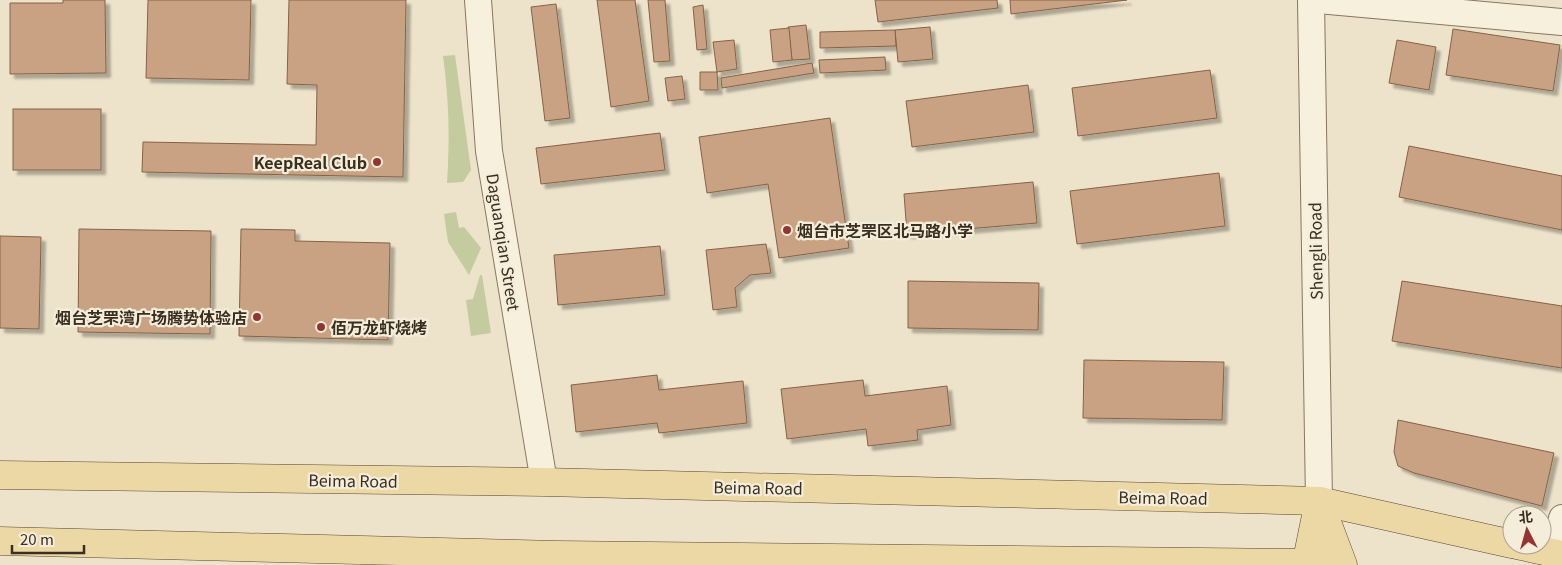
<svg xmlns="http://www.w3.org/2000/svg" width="1562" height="565" font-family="Georgia,'Noto Sans SC',serif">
<defs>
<filter id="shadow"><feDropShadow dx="4.5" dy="4.5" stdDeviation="1" flood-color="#0004"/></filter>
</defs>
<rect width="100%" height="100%" fill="#ede3ca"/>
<!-- green -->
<g fill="#c4cb9e">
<path d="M455,55L471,170L463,182L447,183C450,140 449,99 443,56Z"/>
<polygon points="456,212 459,228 464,227 481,248 469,275 448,242 444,214"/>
<polygon points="480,275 482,275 491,333 471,336 466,300 473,299"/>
</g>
<!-- building -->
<g fill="#c8a283" stroke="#866246" filter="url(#shadow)">
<polygon points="63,0 105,0 106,73 10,74 10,3 63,3"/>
<polygon points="148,0 251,0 249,80 146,78"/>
<polygon points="289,0 406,0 403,177 142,172 143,142 316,145 317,85 287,84"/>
<polygon points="597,0 635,0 649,101 611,107"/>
<polygon points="648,0 665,0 670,61 654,62"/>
<polygon points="875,0 997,0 998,8 878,22"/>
<polygon points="1010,0 1127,0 1011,14"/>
<polygon points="556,4 570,118 545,121 531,7"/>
<polygon points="703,5 707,49 697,50 693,7"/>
<polygon points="806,25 810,59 792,60 788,27"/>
<polygon points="930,27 933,59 898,62 895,30"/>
<polygon points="789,28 792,60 773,62 770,30"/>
<polygon points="1453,29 1560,45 1553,91 1446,75"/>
<polygon points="895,30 896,46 820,48 820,32"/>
<polygon points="734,40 737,69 717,72 713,42"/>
<polygon points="1397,40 1436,47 1429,90 1389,83"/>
<polygon points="885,57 886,70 820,73 819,60"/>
<polygon points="812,63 814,73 722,88 721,78"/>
<polygon points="1210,70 1217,118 1078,136 1072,88"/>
<polygon points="700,72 717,72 718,90 700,90"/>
<polygon points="682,76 685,99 668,101 665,78"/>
<polygon points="1028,85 1034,132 912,147 906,101"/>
<rect x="13" y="109" width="88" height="61"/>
<polygon points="830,118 849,248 779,258 768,184 707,193 699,137"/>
<polygon points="660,133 665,170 541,184 536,148"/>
<polygon points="1409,146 1562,176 1562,230 1399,197"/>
<polygon points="1219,173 1225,226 1077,244 1070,191"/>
<polygon points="1033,182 1037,223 907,234 904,194"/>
<polygon points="79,229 211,231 210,334 78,332"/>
<polygon points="241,229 295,230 295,241 390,243 388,340 239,336"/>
<polygon points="0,236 41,237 39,329 0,328"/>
<polygon points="766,244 771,273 750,275 735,288 737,307 713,310 706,250"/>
<polygon points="660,246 665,295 558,305 554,255"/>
<polygon points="908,281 1039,283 1038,330 908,328"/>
<polygon points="1402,281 1562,306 1562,368 1392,341"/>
<polygon points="1084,360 1224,362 1222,420 1083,418"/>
<polygon points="657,375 659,390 743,381 747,423 659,433 657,423 576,432 571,385"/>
<polygon points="863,380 865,396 947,386 951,425 917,430 918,440 868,446 866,429 787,439 781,389"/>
<polygon points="1398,420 1554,453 1542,506 1414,473 1398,466 1394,452"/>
</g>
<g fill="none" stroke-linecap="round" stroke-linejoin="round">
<defs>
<g id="minor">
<polyline points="478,0 489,151 544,482"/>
<polyline points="1311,0 1319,501"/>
<polyline points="1318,0 1562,22"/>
<polyline points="1555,554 1562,518"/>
</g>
<g id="major">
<polyline points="0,475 544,482 1319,501 1512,544"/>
<polyline points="1319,501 1343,565"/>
<polyline points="0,541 558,555 1306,563 1326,565"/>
<polyline points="1517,545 1562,555"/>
<polyline points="1306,565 1319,501"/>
</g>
</defs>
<!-- minor casing -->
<use href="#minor" stroke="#89765f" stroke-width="28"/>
<!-- major casing -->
<use href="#major" stroke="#574533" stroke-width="29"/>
<!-- minor -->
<use href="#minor" stroke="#f7f0dd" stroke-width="26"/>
<!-- major -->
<use href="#major" stroke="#ecd8a5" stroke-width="28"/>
</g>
<!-- markers -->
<g fill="#943533" stroke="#f4edda" stroke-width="2">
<circle cx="377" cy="162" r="5"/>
<circle cx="787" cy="230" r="5"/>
<circle cx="257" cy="317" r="5"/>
<circle cx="321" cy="327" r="5"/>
</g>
<g text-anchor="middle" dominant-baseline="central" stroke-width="4.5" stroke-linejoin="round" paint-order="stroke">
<!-- poi labels -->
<g font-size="16" font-weight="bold" fill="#3a2e22" stroke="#f4edda" text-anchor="end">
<text x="367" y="162">KeepReal Club</text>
<text x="797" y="230" text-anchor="start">烟台市芝罘区北马路小学</text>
<text x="247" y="317">烟台芝罘湾广场腾势体验店</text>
<text x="331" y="327" text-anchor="start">佰万龙虾烧烤</text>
</g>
<!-- street labels -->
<g font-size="16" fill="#3a2e22" stroke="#f4edda">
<text transform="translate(504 242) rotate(81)">Daguanqian Street</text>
<text transform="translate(1315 251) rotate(-91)">Shengli Road</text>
<text transform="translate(353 480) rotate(1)">Beima Road</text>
<text transform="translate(758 487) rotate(1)">Beima Road</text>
<text transform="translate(1163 497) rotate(1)">Beima Road</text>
</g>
</g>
<!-- north arrow -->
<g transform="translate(1527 530) rotate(354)"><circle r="24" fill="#f4edda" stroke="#aaa190"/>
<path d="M0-4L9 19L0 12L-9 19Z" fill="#943533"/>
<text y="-8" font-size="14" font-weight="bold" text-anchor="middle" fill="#3a2e22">北</text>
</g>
<!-- scale -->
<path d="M12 545v8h72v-8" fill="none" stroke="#3a2e22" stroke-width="2.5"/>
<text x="20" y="545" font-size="15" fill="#3a2e22" stroke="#f4edda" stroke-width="4" paint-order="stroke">20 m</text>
</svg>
